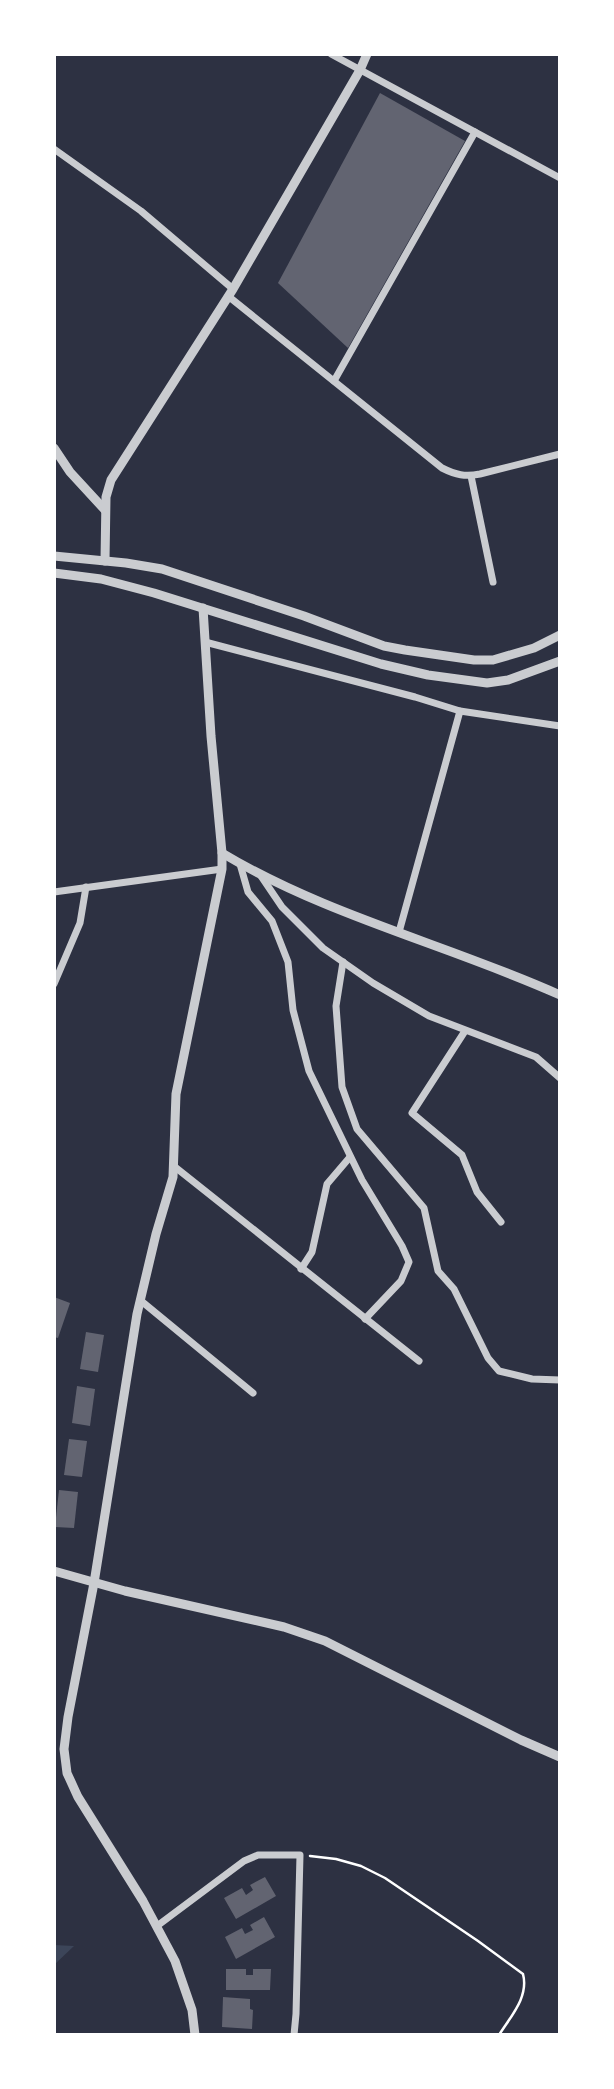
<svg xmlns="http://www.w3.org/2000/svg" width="614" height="2089" font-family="'Titillium Web',sans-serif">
<rect width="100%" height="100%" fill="#2d3142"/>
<!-- green -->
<polygon fill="#3c4559" points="54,1945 74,1946 54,1965"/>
<!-- building -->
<g fill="#626471">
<polygon points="380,93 465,141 348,348 278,283"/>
<polygon points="54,1297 70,1303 58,1338 54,1337"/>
<polygon points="86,1332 104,1335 98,1372 80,1369"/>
<polygon points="77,1386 95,1389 90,1426 72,1423"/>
<polygon points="69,1439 87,1441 82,1477 64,1475"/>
<polygon points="59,1490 78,1492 74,1528 55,1527"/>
<polygon points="265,1877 276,1896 236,1919 224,1898 242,1888 246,1895 253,1890 250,1885"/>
<polygon points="264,1917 275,1937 236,1959 225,1937 242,1928 245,1934 253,1930 250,1925"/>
<polygon points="226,1969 246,1969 246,1975 253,1975 253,1969 271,1969 270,1990 226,1990"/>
<polygon points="223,1997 250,1999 250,2009 253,2010 252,2029 222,2027"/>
</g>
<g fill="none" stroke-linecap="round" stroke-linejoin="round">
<!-- path -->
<path stroke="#fff" stroke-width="2.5" d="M310,1856L336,1859L361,1866L385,1878L478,1941L523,1974C529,1997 511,2016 499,2035"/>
<!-- minor -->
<g stroke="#caccd0" stroke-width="7">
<polyline points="331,54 560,178"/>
<polyline points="54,149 141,211 233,289"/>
<path d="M228,296L442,468C456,475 465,477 480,474L560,454"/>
<polyline points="334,381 475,132"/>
<polyline points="471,476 493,582"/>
<polyline points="205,642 415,697 460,711 560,726"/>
<polyline points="240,864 248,892 272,921 288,962 293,1010 309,1071 362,1180 402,1246 409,1262 401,1281 365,1319"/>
<polyline points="261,876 282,907 323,948 373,983 429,1016 536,1057 560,1078"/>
<polyline points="54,892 222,869"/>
<polyline points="399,932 460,711"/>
<polyline points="343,962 336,1006 342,1087 357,1129 424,1208 438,1271 454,1289 488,1358 499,1371 532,1379 560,1380"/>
<polyline points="54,984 80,923 86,887"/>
<polyline points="465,1031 412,1113 462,1155 477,1192 501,1222"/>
<polyline points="175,1167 419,1361"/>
<polyline points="301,1269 312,1252 327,1184 350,1157"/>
<polyline points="140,1300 253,1393"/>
<polyline points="157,1926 244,1861 258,1855 300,1855 296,2014 294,2035"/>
</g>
<!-- tertiary -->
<g stroke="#caccd0" stroke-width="9">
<polyline points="54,448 70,472 105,510"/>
<polyline points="54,556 126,563 162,569 304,616 384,646 405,650 474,660 493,660 534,648 560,635"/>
<polyline points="105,561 106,497 111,480 233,289 360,70 367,54"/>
<polyline points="54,573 101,579 154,593 381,664 428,675 487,683 508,680 560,661"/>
<path d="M222,853C327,916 449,945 560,995"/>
<polyline points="54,1571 125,1591 284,1627 325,1641 521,1740 560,1757"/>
<polyline points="195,2035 192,2010 175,1961 143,1901 78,1797 67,1773 64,1749 68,1717 94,1583 137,1314 156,1234 173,1177 176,1094 222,869 222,853 211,736 203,608"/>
</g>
</g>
<!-- border -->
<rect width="614" height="2089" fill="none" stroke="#ffffff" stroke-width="112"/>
</svg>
